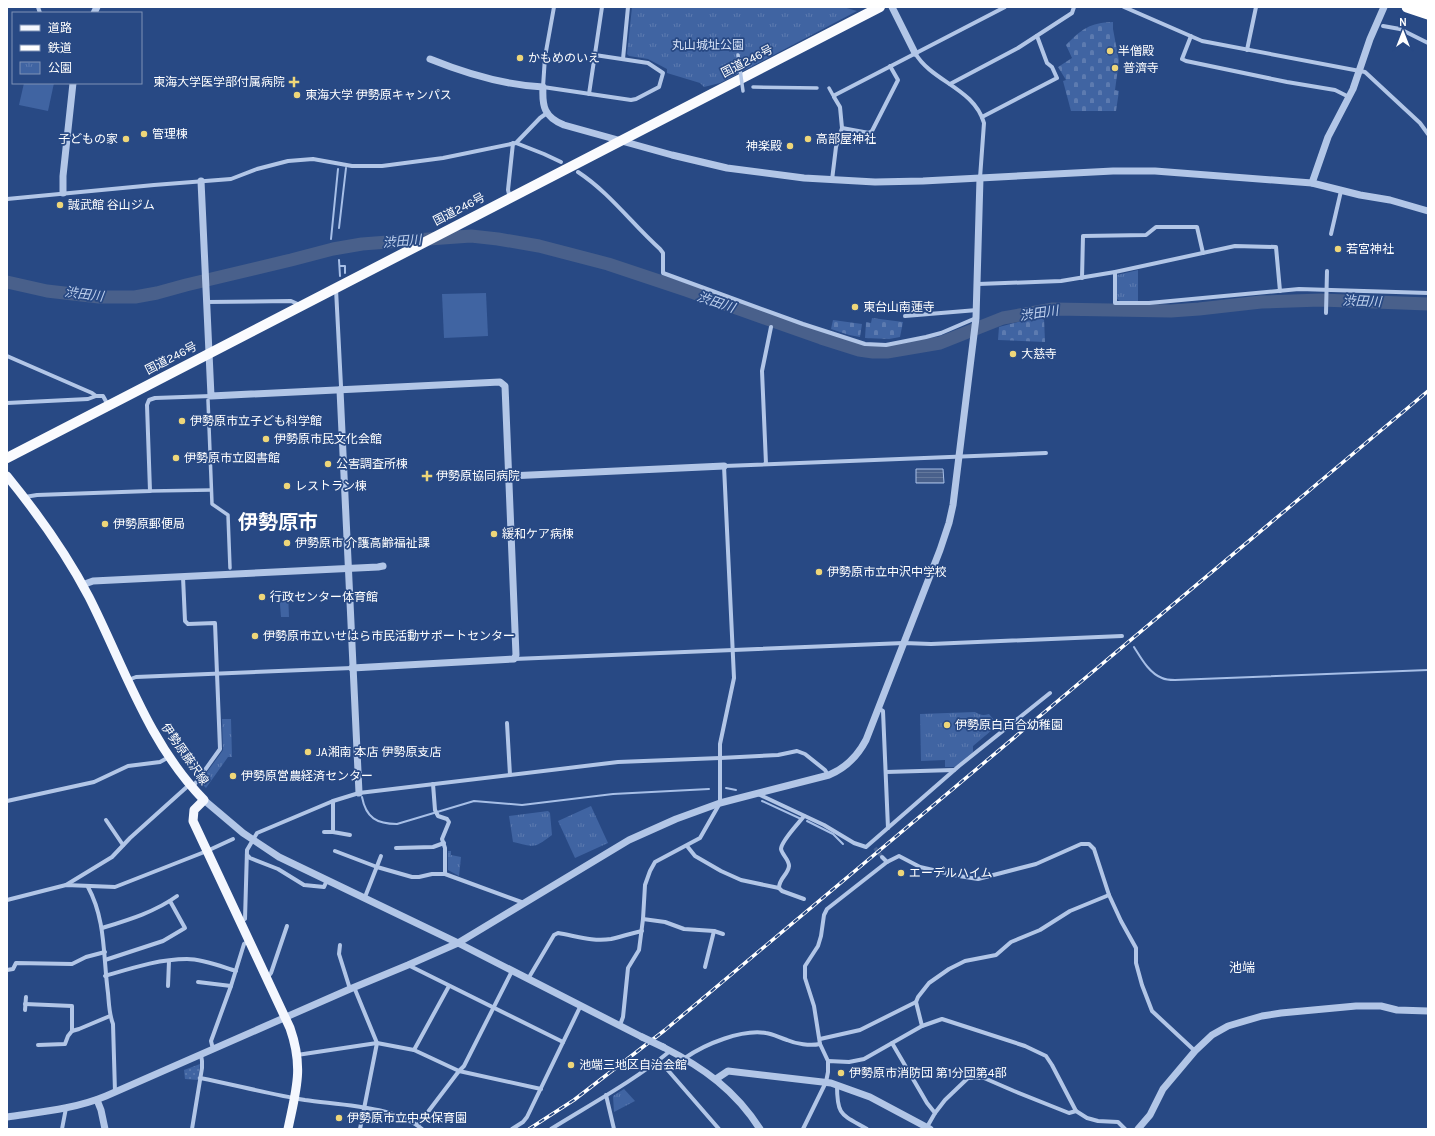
<svg xmlns="http://www.w3.org/2000/svg" width="1435" height="1136" font-family="Karla,'Noto Sans JP',sans-serif">
<defs>
<pattern id="cemetery-stones" width="16" height="16" patternUnits="userSpaceOnUse"><rect width="16" height="16" fill="#4064a2"/><path d="M2 7V4a2 2 0 0 1 4 0v3zM10 15v-3a2 2 0 0 1 4 0v3z" fill="#5d7bb0"/></pattern>
<pattern id="park-tufts" width="24" height="20" patternUnits="userSpaceOnUse"><rect width="24" height="20" fill="#4064a2"/><path d="M3 7l-1-3M5 7V3M7 7l1-3M15 17l-1-3M17 17v-4M19 17l1-3" fill="none" stroke="#5d7bb0"/></pattern>
<pattern id="garden-dots" width="8" height="8" patternUnits="userSpaceOnUse"><rect width="8" height="8" fill="#4064a2"/><path d="M2 2h.1M6 6h.1" fill="none" stroke="#5d7bb0" stroke-width="1.8" stroke-linecap="round"/></pattern>
<pattern id="water-rules" width="6" height="5" patternUnits="userSpaceOnUse"><rect width="6" height="5" fill="#49608b"/><path d="M0 2.5h6" fill="none" stroke="#64789c"/></pattern>
</defs>
<rect width="100%" height="100%" fill="#284984"/>
<!-- grass -->
<g fill="#4064a2">
<polygon points="24,83 54,83 48,111 19,105"/>
<polygon points="486,293 488,336 444,338 442,294"/>
<polygon points="288,591 289,617 281,617 279,592"/>
</g>
<!-- cemetery -->
<g fill="url(#cemetery-stones)">
<path d="M1113,22V29L1119,61L1115,90L1119,91L1116,111H1071L1063,81L1066,80L1058,67L1072,58L1066,45C1082,29 1089,23 1113,22Z"/>
<polygon points="872,318 903,322 900,337 889,339 865,338 866,322 871,323"/>
<polygon points="1044,318 1045,342 998,340 999,327 1018,322"/>
<polygon points="833,320 862,324 860,337 849,335 831,329"/>
</g>
<!-- park -->
<g fill="url(#park-tufts)">
<polygon points="632,7 843,7 857,11 720,83 704,87 700,83 667,73 667,69 648,59 629,56 627,54"/>
<polygon points="1138,270 1138,301 1120,301 1117,299 1117,275"/>
<path d="M975,712C980,715 983,716 989,714L998,725L973,746V752L955,767H945V760L921,761L920,714Z"/>
<polygon points="222,719 231,719 232,757 228,757 206,788 200,782 223,750"/>
<polygon points="591,806 608,843 575,858 558,821"/>
<path d="M548,811L550,813L552,835C533,849 536,847 513,842L509,816Z"/>
<polygon points="448,851 451,851 451,855 461,857 459,876 448,870"/>
<polygon points="624,1089 635,1101 614,1112 613,1096"/>
</g>
<!-- garden -->
<polygon fill="url(#garden-dots)" points="200,1064 198,1080 185,1079 184,1070"/>
<!-- water -->
<polygon fill="url(#water-rules)" stroke="#a7bfe7" points="916,469 943,469 944,483 916,483"/>
<g fill="none" stroke-linecap="round" stroke-linejoin="round">
<!-- stream -->
<g stroke="#a7bfe7" stroke-width="2">
<polyline points="339,228 346,168"/>
<polyline points="331,239 338,169"/>
<polyline points="331,244 333,249"/>
<polyline points="339,260 340,276"/>
<polyline points="340,266 345,266 345,273"/>
<path d="M1134,647C1141,658 1149,673 1162,678C1166,680 1171,680 1175,680L1428,670"/>
<polyline points="726,788 736,790"/>
<path d="M362,797C366,818 377,824 397,824L474,801L522,805L613,794L709,789"/>
<polyline points="762,801 799,818"/>
<polyline points="807,821 833,834 843,844"/>
</g>
<!-- river -->
<polyline stroke="#49608b" stroke-width="13" points="7,282 47,291 99,297 135,297 157,293 186,285 291,260 333,249 362,244 401,241 471,236 498,239 539,246 608,264 686,290 821,338 859,350 873,352 887,352 940,343 1003,318 1053,309 1171,311 1199,309 1261,302 1321,300 1428,304"/>
<!-- minor-tunnel -->
<polyline stroke="#486496" stroke-width="4" stroke-dasharray="4 2" stroke-linecap="butt" points="875,848 882,857"/>
<!-- pedestrian -->
<g stroke="#b2c6e7" stroke-width="3.5">
<polyline points="738,55 739,62"/>
<polyline points="753,87 817,88"/>
<polyline points="829,88 834,97"/>
<polyline points="208,400 212,504 228,515 230,568"/>
<polyline points="150,491 211,490"/>
</g>
<!-- minor -->
<g stroke="#b2c6e7" stroke-width="4">
<polyline points="38,7 40,13"/>
<polyline points="554,7 545,57 543,87 631,100 636,99 659,87 663,73 648,63 595,55"/>
<polyline points="1124,7 1202,41 1365,72 1420,123 1428,134"/>
<polyline points="1383,26 1400,29 1428,43"/>
<polyline points="1191,36 1182,59 1186,61 1287,82 1335,90 1349,97"/>
<polyline points="1247,50 1256,7"/>
<path d="M915,53C932,82 974,88 984,123L980,178"/>
<polyline points="623,59 628,7"/>
<polyline points="950,84 1018,48 1072,13 1074,7"/>
<polyline points="589,94 602,7"/>
<polyline points="982,117 1057,78 1052,67 1047,63 1037,36"/>
<polyline points="842,128 869,133 872,131 898,80 890,66"/>
<polyline points="516,143 544,154 561,162"/>
<path d="M578,172C610,193 632,224 660,249L663,253V273L803,324L865,344L886,345L926,337L941,333L976,318"/>
<polyline points="832,180 836,147 842,128 840,107 834,97 835,95 1005,7"/>
<polyline points="510,198 508,190 513,143"/>
<polyline points="7,199 154,185 231,179 257,169 288,161 313,159 352,166 382,166 443,158 516,143 540,118 547,113"/>
<polyline points="1331,234 1341,191"/>
<polyline points="1115,272 1115,303 1149,303 1299,289 1428,293"/>
<polyline points="1082,278 1083,236 1146,235 1156,227 1197,227 1203,253"/>
<polyline points="978,284 1061,281 1115,272 1235,246 1276,247 1280,291"/>
<polyline points="336,289 341,386 340,390"/>
<polyline points="206,302 291,301 300,305"/>
<polyline points="1326,313 1327,271"/>
<polyline points="905,316 977,310"/>
<polyline points="7,356 92,393 96,396 103,396 108,405"/>
<polyline points="7,403 88,399 96,396"/>
<polyline points="766,464 762,371 771,327"/>
<polyline points="25,497 37,495 150,491 147,405 149,400 155,398 211,396"/>
<polyline points="183,577 185,621 188,624 215,623 220,749 192,788"/>
<polyline points="514,659 904,643 931,644 1122,636"/>
<polyline points="128,680 136,677 352,668"/>
<polyline points="878,708 883,711 888,828"/>
<polyline points="507,723 510,775"/>
<polyline points="886,772 954,770"/>
<polyline points="433,784 435,810 438,816 447,819 449,822 442,839 445,848 445,874"/>
<polyline points="758,794 824,825 854,843 866,847 959,766 1050,693"/>
<polyline points="7,801 94,782 128,766 160,762 169,757"/>
<polyline points="333,801 333,832 350,835"/>
<path d="M804,816C799,823 781,841 781,849C782,855 789,859 789,866C788,875 779,878 779,888L782,891L804,899"/>
<polyline points="106,820 123,845"/>
<polyline points="324,832 333,832"/>
<polyline points="687,846 695,856 721,871 741,880 779,888"/>
<polyline points="396,848 433,847 444,843"/>
<polyline points="335,851 377,867 412,877 419,877 432,874 445,874 524,903"/>
<polyline points="247,855 250,858 278,869 304,885 324,887 327,880"/>
<polyline points="882,857 887,862"/>
<polyline points="66,885 112,857 130,838 189,785"/>
<path d="M88,887C106,920 103,956 108,993C109,1003 109,1014 113,1024L115,1092"/>
<polyline points="365,897 381,856"/>
<polyline points="7,900 66,885 115,887 207,851 233,839"/>
<polyline points="643,919 665,922 684,929 714,931 723,934"/>
<polyline points="240,921 245,919 247,850 257,833 333,801 359,793 618,762 720,758 778,755 797,751 805,754 825,770 828,775"/>
<path d="M102,928C128,920 155,912 177,896"/>
<polyline points="340,945 339,954 350,989"/>
<polyline points="105,960 163,941 185,928 170,901"/>
<polyline points="408,965 563,1042"/>
<polyline points="705,967 714,931"/>
<polyline points="7,970 13,969 16,963 72,964 86,957 105,952"/>
<path d="M105,976C132,968 159,959 187,959C203,959 220,966 236,971"/>
<polyline points="267,978 271,973 287,926"/>
<path d="M528,979L554,935L558,933C576,936 593,942 611,939C620,937 632,933 642,931"/>
<polyline points="198,982 231,986"/>
<polyline points="168,986 169,961"/>
<polyline points="354,987 377,1043 360,1129"/>
<polyline points="25,1004 72,1006 72,1031 79,1029 110,1016"/>
<polyline points="25,1010 26,997"/>
<polyline points="620,1025 623,1017 628,968 639,950 643,919 645,885 650,871 655,862 700,838 720,803 720,744 734,678 724,466 1046,453"/>
<polyline points="922,1026 916,1002 918,997 929,983 949,969 965,961 996,955 1011,942 1040,930 1070,911 1109,895 1121,921 1136,948 1136,963 1142,985 1152,1011 1195,1051"/>
<polyline points="820,1039 860,1030 916,1002"/>
<polyline points="892,1043 927,1103 935,1113 927,1127"/>
<polyline points="38,1045 65,1044 68,1036 72,1031"/>
<polyline points="213,1049 211,1041 231,986 244,944 249,941"/>
<polyline points="414,1050 449,986"/>
<polyline points="297,1055 377,1043 414,1050 459,1071 541,1089"/>
<path d="M685,1058C705,1044 742,1029 766,1033C773,1034 780,1038 787,1040C796,1044 810,1046 820,1044"/>
<polyline points="659,1060 719,1129"/>
<polyline points="828,1061 820,1044 814,1006 805,978 805,966 818,946 821,936 824,915 827,909 887,862 899,856 920,867 959,876 978,879 1036,864 1081,844 1089,844 1094,849 1109,895"/>
<path d="M200,1078C235,1085 270,1094 305,1100C340,1105 395,1106 422,1129"/>
<path d="M837,1085C837,1116 841,1114 867,1129"/>
<polyline points="606,1095 614,1129"/>
<polyline points="935,1113 945,1100 968,1078 984,1078 1014,1091 1069,1113 1076,1111"/>
<polyline points="418,1125 459,1071 464,1066 512,971"/>
<polyline points="62,1129 66,1108"/>
<polyline points="192,1129 202,1068 202,1061 201,1055"/>
<polyline points="512,1129 523,1122 527,1117 581,1005"/>
<path d="M551,1129C591,1104 634,1081 670,1051"/>
<polyline points="803,1129 826,1082 828,1072 828,1061 849,1062 864,1059 922,1026 942,1019 1025,1046 1046,1056 1052,1065 1076,1111 1087,1118 1098,1121 1118,1122 1125,1129"/>
</g>
<!-- tertiary -->
<g stroke="#b2c6e7" stroke-width="7">
<polyline points="892,7 915,53"/>
<polyline points="94,13 97,7"/>
<path d="M430,59C467,74 503,85 543,87C542,106 544,117 564,125L672,155L727,168L804,178L875,182L923,181L1113,171H1155L1312,183L1360,195L1390,200L1428,211"/>
<polyline points="201,181 211,396 500,382 505,386 516,655 514,659 352,668"/>
<polyline points="1312,183 1328,137 1353,89 1370,39 1384,7"/>
<polyline points="63,193 63,176 73,83"/>
<polyline points="340,390 359,793"/>
<polyline points="509,476 724,466"/>
<polyline points="82,585 93,581 378,567 383,566"/>
<polyline points="204,800 243,833 279,857 458,943 642,1037"/>
<path d="M663,1047C704,1068 735,1090 760,1129"/>
<polyline points="716,1079 728,1071 831,1083 870,1097 930,1129"/>
<polyline points="97,1100 101,1110 105,1129"/>
<path d="M7,1117C40,1112 75,1109 106,1096L350,989L408,965L458,943L629,840L676,819L720,803L829,775C846,768 857,757 866,740L940,550L949,523L953,505L976,318L980,178"/>
<polyline points="1138,1129 1150,1115 1163,1089 1195,1051 1212,1035 1228,1026 1262,1016 1281,1013 1356,1006 1381,1006 1397,1010 1428,1011"/>
</g>
<!-- primary -->
<path stroke="#f4f7fe" stroke-width="9" d="M7,476C38,514 66,553 89,597C124,666 148,743 204,800L194,810L193,821L290,1028C304,1068 296,1090 288,1129"/>
<!-- trunk -->
<polyline stroke="#fafbfe" stroke-width="10" points="7,458 880,7"/>
<!-- motorway -->
<polyline stroke="#fff" stroke-width="11" points="1407,7 1428,14"/>
<defs>
<polyline id="rail" points="529,1129 574,1100 665,1030 1428,391"/>
</defs>
<!-- rail casing -->
<use href="#rail" stroke="#fff" stroke-width="3.5"/>
<!-- rail -->
<use href="#rail" stroke="#284984" stroke-width="2" stroke-dasharray="6" stroke-linecap="butt"/>
<!-- pedestrian-bridge -->
<polyline stroke="#b2c6e7" stroke-width="3.5" points="739,62 743,91"/>
<!-- tertiary-bridge -->
<polyline stroke="#b2c6e7" stroke-width="7" points="642,1037 663,1047"/>
</g>
<!-- markers -->
<g fill="#eed679" stroke="#284984" stroke-width="1.5">
<circle cx="1110" cy="51" r="4"/>
<circle cx="520" cy="58" r="4"/>
<circle cx="1115" cy="68" r="4"/>
<path d="M292 76h4v4h4v4h-4v4h-4v-4h-4v-4h4z"/>
<circle cx="297" cy="95" r="4"/>
<circle cx="144" cy="134" r="4"/>
<circle cx="126" cy="139" r="4"/>
<circle cx="808" cy="139" r="4"/>
<circle cx="790" cy="146" r="4"/>
<circle cx="60" cy="205" r="4"/>
<circle cx="1338" cy="249" r="4"/>
<circle cx="855" cy="307" r="4"/>
<circle cx="1013" cy="354" r="4"/>
<circle cx="182" cy="421" r="4"/>
<circle cx="266" cy="439" r="4"/>
<circle cx="176" cy="458" r="4"/>
<circle cx="328" cy="464" r="4"/>
<path d="M425 470h4v4h4v4h-4v4h-4v-4h-4v-4h4z"/>
<circle cx="287" cy="486" r="4"/>
<circle cx="105" cy="524" r="4"/>
<circle cx="494" cy="534" r="4"/>
<circle cx="287" cy="543" r="4"/>
<circle cx="819" cy="572" r="4"/>
<circle cx="262" cy="597" r="4"/>
<circle cx="255" cy="636" r="4"/>
<circle cx="947" cy="725" r="4"/>
<circle cx="308" cy="752" r="4"/>
<circle cx="233" cy="776" r="4"/>
<circle cx="901" cy="873" r="4"/>
<circle cx="571" cy="1065" r="4"/>
<circle cx="841" cy="1073" r="4"/>
<circle cx="339" cy="1118" r="4"/>
</g>
<g text-anchor="middle" dominant-baseline="central" stroke-width="3.5" stroke-linejoin="round" paint-order="stroke">
<!-- park labels -->
<g font-size="12" fill="#d6e1f6" stroke="#284984">
<text x="708" y="45">丸山城址公園</text>
</g>
<!-- poi labels -->
<g font-size="12" fill="#fff" stroke="#284984" text-anchor="start">
<text x="1118" y="51">半僧殿</text>
<text x="528" y="58">かもめのいえ</text>
<text x="1123" y="68">普濟寺</text>
<text x="285" y="82" text-anchor="end">東海大学医学部付属病院</text>
<text x="305" y="95">東海大学 伊勢原キャンパス</text>
<text x="152" y="134">管理棟</text>
<text x="118" y="139" text-anchor="end">子どもの家</text>
<text x="816" y="139">高部屋神社</text>
<text x="782" y="146" text-anchor="end">神楽殿</text>
<text x="68" y="205">誠武館 谷山ジム</text>
<text x="1346" y="249">若宮神社</text>
<text x="863" y="307">東台山南蓮寺</text>
<text x="1021" y="354">大慈寺</text>
<text x="190" y="421">伊勢原市立子ども科学館</text>
<text x="274" y="439">伊勢原市民文化会館</text>
<text x="184" y="458">伊勢原市立図書館</text>
<text x="336" y="464">公害調査所棟</text>
<text x="436" y="476">伊勢原協同病院</text>
<text x="295" y="486">レストラン棟</text>
<text x="113" y="524">伊勢原郵便局</text>
<text x="502" y="534">緩和ケア病棟</text>
<text x="295" y="543">伊勢原市 介護高齢福祉課</text>
<text x="827" y="572">伊勢原市立中沢中学校</text>
<text x="270" y="597">行政センター体育館</text>
<text x="263" y="636">伊勢原市立いせはら市民活動サポートセンター</text>
<text x="955" y="725">伊勢原白百合幼稚園</text>
<text x="316" y="752">JA湘南 本店 伊勢原支店</text>
<text x="241" y="776">伊勢原営農経済センター</text>
<text x="909" y="873">エーデルハイム</text>
<text x="579" y="1065">池端三地区自治会館</text>
<text x="849" y="1073">伊勢原市消防団 第1分団第4部</text>
<text x="347" y="1118">伊勢原市立中央保育園</text>
</g>
<!-- street labels -->
<g font-size="12" fill="#fff" stroke="#284984">
<text transform="translate(747 61) rotate(-27)">国道246号</text>
<text transform="translate(459 209) rotate(-27)">国道246号</text>
<text transform="translate(171 358) rotate(-27)">国道246号</text>
<text transform="translate(185 754) rotate(55)">伊勢原藤沢線</text>
</g>
<!-- water labels -->
<g font-size="13" font-style="italic" fill="#bed0ee" stroke="#284984">
<text transform="translate(402 241) rotate(-5)">渋田川</text>
<text transform="translate(84 294) rotate(7)">渋田川</text>
<text transform="translate(1362 301) rotate(2)">渋田川</text>
<text transform="translate(716 302) rotate(19)">渋田川</text>
<text transform="translate(1039 313) rotate(-8)">渋田川</text>
</g>
<!-- neighbourhood labels -->
<g font-size="13" fill="#fff" stroke="#284984">
<text x="1242" y="967">池端</text>
</g>
<!-- town labels -->
<g font-size="20" font-weight="bold" fill="#fff" stroke="#284984">
<text x="278" y="522">伊勢原市</text>
</g>
</g>
<!-- border -->
<rect width="1435" height="1136" fill="none" stroke="#ffffff" stroke-width="16"/>
<!-- legend -->
<rect x="12" y="12" width="130" height="72" fill="#284984" stroke="#7e92b5"/>
<rect x="20" y="25" width="20" height="6" fill="#f4f7fe" stroke="#7e92b5"/>
<text x="48" y="32" font-size="12" fill="#ffffff">道路</text>
<rect x="20" y="45" width="20" height="6" fill="#ffffff" stroke="#7e92b5"/>
<text x="48" y="52" font-size="12" fill="#ffffff">鉄道</text>
<rect x="20" y="62" width="20" height="12" fill="url(#park-tufts)" stroke="#7e92b5"/>
<text x="48" y="72" font-size="12" fill="#ffffff">公園</text>
<!-- north arrow -->
<g transform="translate(1403 32)" stroke="#284984" stroke-width="3" paint-order="stroke">
<path d="M0-3L7 15L0 10L-7 15Z" fill="#ffffff"/>
<text y="-6" font-size="11" font-weight="bold" text-anchor="middle" fill="#ffffff">N</text>
</g>
</svg>
